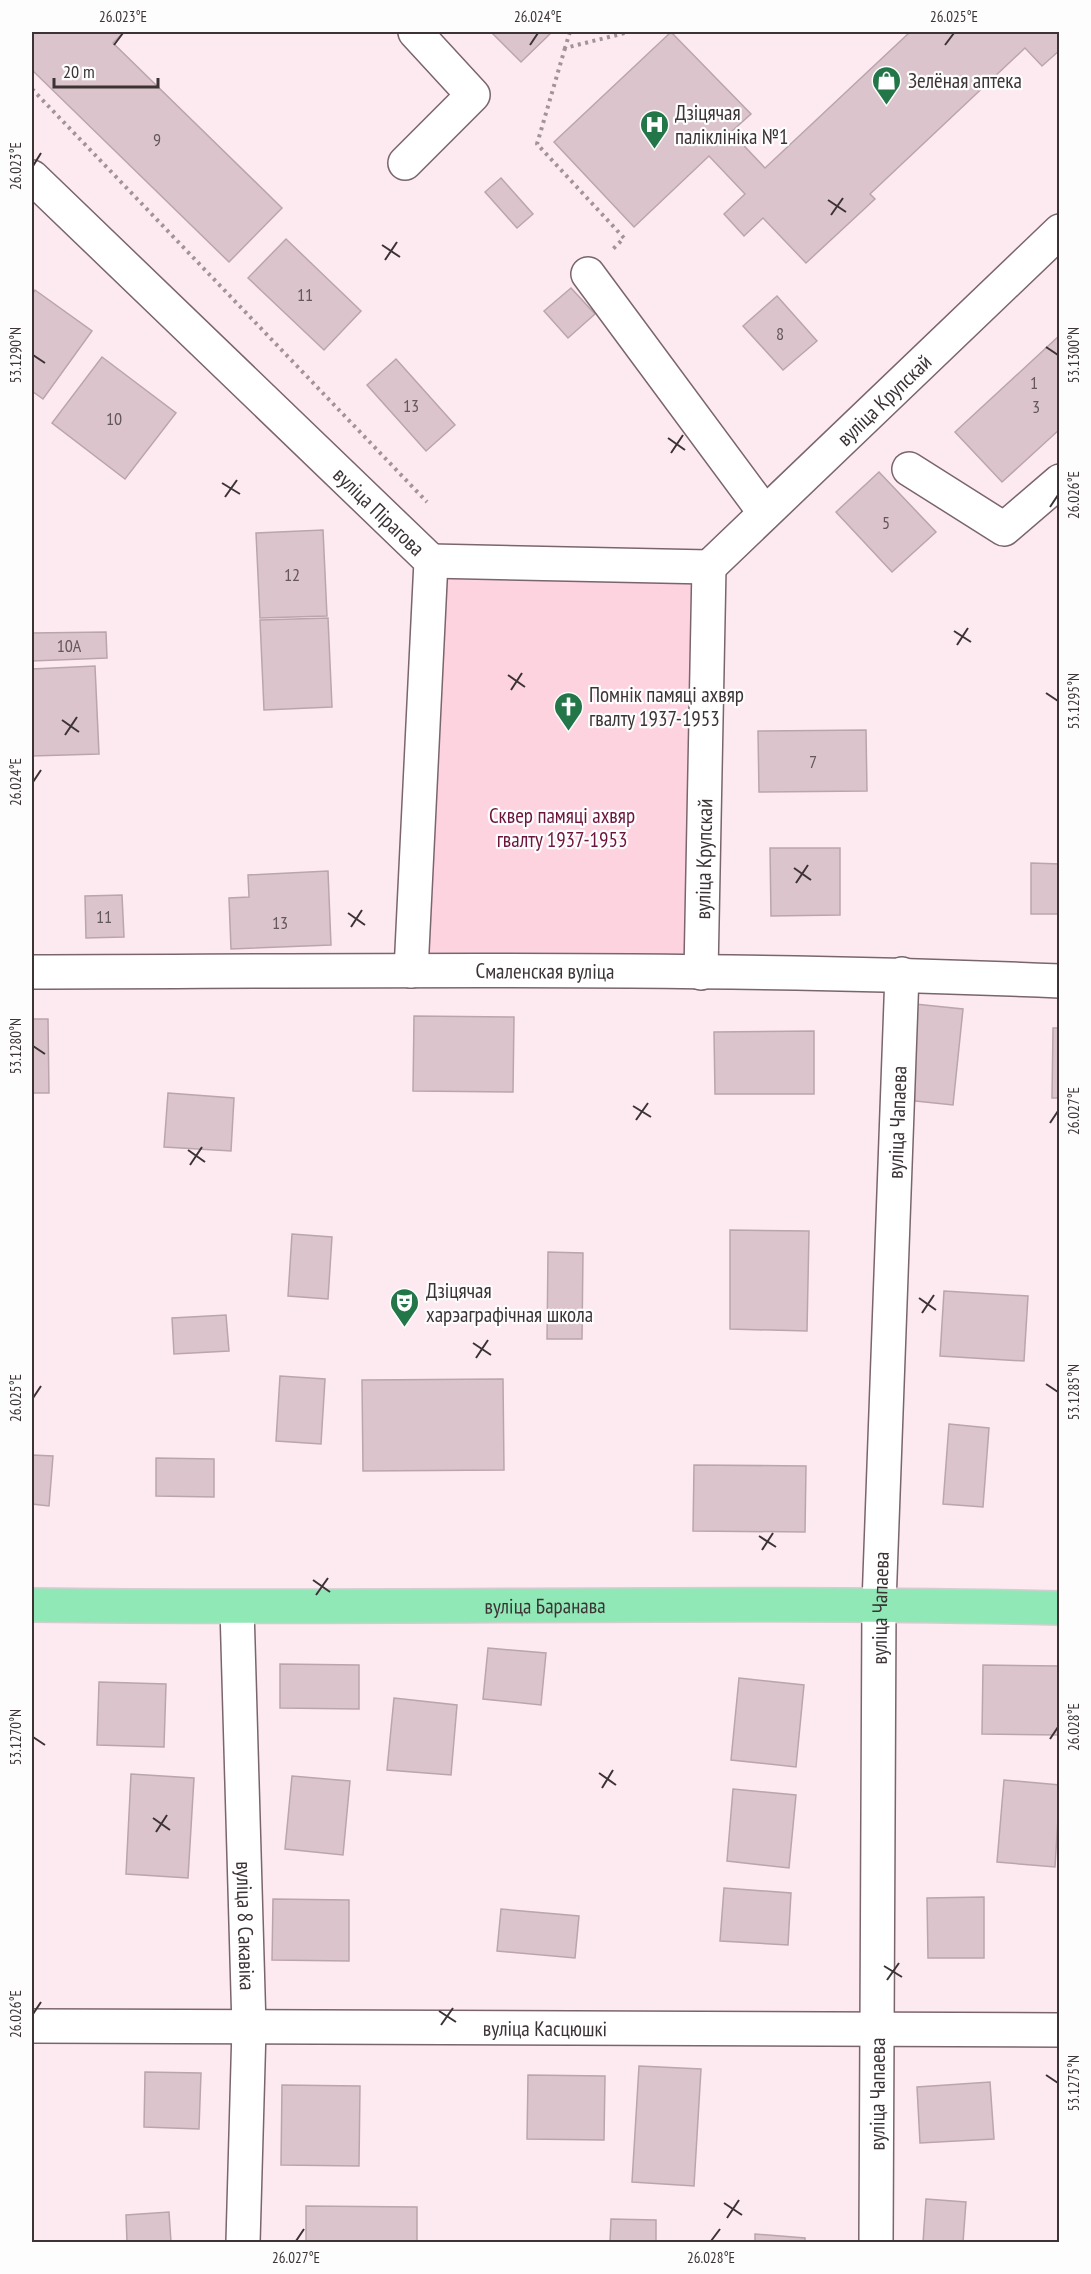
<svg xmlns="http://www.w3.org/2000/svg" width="1091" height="2274" font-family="'PT Sans Narrow',sans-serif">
<rect width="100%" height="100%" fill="#fdeaf0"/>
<!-- green -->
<polygon fill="#fed3e0" points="438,567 703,574 695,966 419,962"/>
<!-- building -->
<g fill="#dbc4cb" stroke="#bba5ac" stroke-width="1.5">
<polygon points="32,32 124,32 113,43 282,208 229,262 32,70"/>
<polygon points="491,32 552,32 521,62"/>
<polygon points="671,32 751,114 731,132 765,168 910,32 1060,32 1060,50 1042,66 1025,48 870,194 875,199 806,263 763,218 744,236 724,214 745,194 709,156 634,227 554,142"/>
<polygon points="501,178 533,214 517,228 485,192"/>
<polygon points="286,239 361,311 324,350 248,278"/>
<polygon points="571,288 595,314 568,338 544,311"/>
<polygon points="35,290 92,331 43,399 32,391 32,295"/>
<polygon points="777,296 817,341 783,370 743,326"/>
<polygon points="1060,335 1060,429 1002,482 955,432"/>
<polygon points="102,357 176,413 125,479 52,423"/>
<polygon points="396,359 455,425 426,451 367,385"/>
<polygon points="879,472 936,532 892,572 836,512"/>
<polygon points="323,530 327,616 260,618 256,533"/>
<polygon points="328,618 332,707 264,710 260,620"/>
<polygon points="106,632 107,658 32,661 32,633"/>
<polygon points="95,666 99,754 32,756 32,669"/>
<polygon points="866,730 867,791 759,792 758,731"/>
<polygon points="770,848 840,848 840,915 771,916"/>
<polygon points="1031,863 1060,864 1060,914 1031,914"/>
<polygon points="328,871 331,945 231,949 229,898 249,897 248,875"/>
<polygon points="122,895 124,937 86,938 85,896"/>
<polygon points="915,1004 963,1009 953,1105 906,1100"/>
<polygon points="414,1016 514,1017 513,1092 413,1091"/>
<polygon points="32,1019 48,1019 49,1093 32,1093"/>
<polygon points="1053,1028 1060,1028 1060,1098 1052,1098"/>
<polygon points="814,1031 814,1094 715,1094 714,1032"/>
<polygon points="168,1093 234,1098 231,1151 164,1147"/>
<polygon points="730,1230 809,1231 807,1331 730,1329"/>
<polygon points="292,1234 332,1237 328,1299 288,1296"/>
<polygon points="548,1252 583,1253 582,1339 547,1339"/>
<polygon points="944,1291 1028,1296 1024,1361 940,1356"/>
<polygon points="226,1315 229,1351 174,1354 172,1318"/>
<polygon points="280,1376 325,1379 321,1444 276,1441"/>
<polygon points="503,1379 504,1470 363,1471 362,1380"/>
<polygon points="949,1424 989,1428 983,1507 943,1504"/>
<polygon points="32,1455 53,1456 49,1506 32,1504"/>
<polygon points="156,1458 214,1459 214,1497 156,1496"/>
<polygon points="694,1465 806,1466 805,1532 693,1531"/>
<polygon points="488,1648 546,1653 541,1705 483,1699"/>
<polygon points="280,1664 359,1665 359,1709 280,1708"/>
<polygon points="983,1665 1060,1666 1060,1735 982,1734"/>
<polygon points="739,1678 804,1685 796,1767 731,1760"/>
<polygon points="99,1682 166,1684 164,1747 97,1745"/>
<polygon points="394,1698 457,1705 451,1775 387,1770"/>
<polygon points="131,1774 194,1778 188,1878 126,1874"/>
<polygon points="292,1776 350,1781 343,1855 285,1849"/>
<polygon points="1004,1780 1060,1785 1055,1867 997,1862"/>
<polygon points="733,1789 796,1795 789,1868 727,1861"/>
<polygon points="724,1888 791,1893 788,1945 720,1941"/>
<polygon points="984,1897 984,1958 928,1958 927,1898"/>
<polygon points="273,1899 349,1900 349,1961 272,1960"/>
<polygon points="501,1909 579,1916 575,1958 497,1951"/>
<polygon points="639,2066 701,2069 694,2186 632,2182"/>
<polygon points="145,2072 201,2073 199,2129 144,2127"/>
<polygon points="528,2075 605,2076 604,2140 527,2139"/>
<polygon points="990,2082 994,2139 920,2143 917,2087"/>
<polygon points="282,2085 360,2086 359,2166 281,2165"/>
<polygon points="926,2199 966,2202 963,2242 923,2242"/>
<polygon points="306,2206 417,2207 417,2242 306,2242"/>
<polygon points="169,2212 171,2242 127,2242 126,2215"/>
<polygon points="611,2219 656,2220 656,2242 610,2242"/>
<polygon points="755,2234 805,2238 805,2242 755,2242"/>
</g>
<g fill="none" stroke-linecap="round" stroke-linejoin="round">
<defs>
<g id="minor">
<polyline points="405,163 473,95 415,32"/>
<path id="s1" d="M32,177L431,561L411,971"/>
<polyline points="588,274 765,513"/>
<polyline points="909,469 1004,529 1060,481"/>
<path id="s2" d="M431,561L709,567L1060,231"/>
<path id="s3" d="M32,972C374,971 717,966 1060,981"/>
<path id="s4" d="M701,973L709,567"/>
<path id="s5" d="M237,1608L249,2028L243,2242"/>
<path id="s6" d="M32,2026L1060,2030"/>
<path id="s7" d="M876,2242L879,1604L902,974"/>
</g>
<g id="major">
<path id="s8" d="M32,1605C374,1610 717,1600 1060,1608"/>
</g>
</defs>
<!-- minor casing -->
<use href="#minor" stroke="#7a656c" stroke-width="36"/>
<!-- major casing -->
<use href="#major" stroke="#d0cecf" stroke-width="36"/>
<!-- path -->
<g stroke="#a19397" stroke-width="4" stroke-dasharray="3 4.5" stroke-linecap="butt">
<polyline points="570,32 565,48 629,32"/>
<polyline points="565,48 537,144 624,238 612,250"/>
<polyline points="32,89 427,502"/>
</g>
<!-- minor -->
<use href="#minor" stroke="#fff" stroke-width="33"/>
<!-- major -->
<use href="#major" stroke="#91e8b7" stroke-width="33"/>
</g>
<!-- ticks -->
<path fill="none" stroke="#3c3335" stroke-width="2" d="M114,45L123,33M530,45L538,33M945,45L954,33M33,166L41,153M828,200L846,212M831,215L843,198M382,245L400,257M385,260L397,242M1046,347L1058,355M33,355L45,363M668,438L685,450M671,453L683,435M222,483L240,494M225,497L237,480M1050,507L1058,495M954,631L971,642M957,645L968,628M508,675L525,687M511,690L522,673M1046,693L1058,701M62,720L79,732M65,735L77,717M33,782L41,770M794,868L811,880M796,883L808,865M348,913L365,925M351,927L362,910M33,1046L45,1054M633,1106L651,1117M636,1120L648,1103M1050,1123L1058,1111M188,1150L205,1162M190,1165L202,1147M919,1298L936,1310M922,1313L934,1295M473,1343L491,1355M476,1358L488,1340M1046,1384L1058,1392M33,1398L41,1386M759,1536L776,1547M762,1550L773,1533M313,1580L330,1592M316,1595L328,1578M33,1737L45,1745M1050,1739L1058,1727M599,1773L616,1785M602,1788L613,1770M153,1818L170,1830M156,1832L167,1815M884,1966L902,1977M887,1980L899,1963M439,2011L456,2022M33,2014L41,2002M441,2025L453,2008M1046,2075L1058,2083M724,2203L742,2215M727,2218L739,2200M296,2241L304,2229M711,2241L720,2229"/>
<!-- icons -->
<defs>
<symbol id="shop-pin" viewBox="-11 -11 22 30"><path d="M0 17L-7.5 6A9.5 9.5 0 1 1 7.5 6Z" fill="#237647" stroke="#fdfdfd"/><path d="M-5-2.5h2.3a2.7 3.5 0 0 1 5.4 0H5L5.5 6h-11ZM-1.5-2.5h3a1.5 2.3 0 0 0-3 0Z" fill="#fff"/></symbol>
<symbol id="hospital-pin" viewBox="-11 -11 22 30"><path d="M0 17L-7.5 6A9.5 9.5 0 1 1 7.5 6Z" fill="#237647" stroke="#fdfdfd"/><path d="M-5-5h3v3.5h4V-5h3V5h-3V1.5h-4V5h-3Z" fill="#fff"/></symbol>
<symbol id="church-pin" viewBox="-11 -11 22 30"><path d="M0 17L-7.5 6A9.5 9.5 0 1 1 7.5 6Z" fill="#237647" stroke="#fdfdfd"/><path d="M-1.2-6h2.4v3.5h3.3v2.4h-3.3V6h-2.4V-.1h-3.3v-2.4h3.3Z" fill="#fff"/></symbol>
<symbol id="theatre-pin" viewBox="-11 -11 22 30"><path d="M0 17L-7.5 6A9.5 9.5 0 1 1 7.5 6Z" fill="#237647" stroke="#fdfdfd"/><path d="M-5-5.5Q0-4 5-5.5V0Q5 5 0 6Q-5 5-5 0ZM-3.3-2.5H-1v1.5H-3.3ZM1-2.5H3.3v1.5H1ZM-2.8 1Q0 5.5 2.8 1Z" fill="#fff"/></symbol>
</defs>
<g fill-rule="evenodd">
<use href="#shop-pin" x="870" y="64" width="33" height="45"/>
<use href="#hospital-pin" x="638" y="108" width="33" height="45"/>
<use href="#church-pin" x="552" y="690" width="33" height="45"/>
<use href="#theatre-pin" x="388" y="1286" width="33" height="45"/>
</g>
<g text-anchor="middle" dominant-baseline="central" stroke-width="4.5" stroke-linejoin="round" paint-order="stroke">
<!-- number labels -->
<g font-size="18" fill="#64575a">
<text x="157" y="139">9</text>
<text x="305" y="294">11</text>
<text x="780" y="333">8</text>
<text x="1034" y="382">1</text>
<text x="411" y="405">13</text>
<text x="1036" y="406">3</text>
<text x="114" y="418">10</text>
<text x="886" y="522">5</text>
<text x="292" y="574">12</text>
<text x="69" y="645">10А</text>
<text x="813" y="761">7</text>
<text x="104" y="916">11</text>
<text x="280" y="922">13</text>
</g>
<!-- poi labels -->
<g font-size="21" fill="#3c3335" stroke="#fdfdfd" text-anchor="start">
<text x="908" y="80">Зелёная аптека</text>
<text x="675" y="112">Дзіцячая<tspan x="675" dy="24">паліклініка №1</tspan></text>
<text x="589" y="694">Помнік памяці ахвяр<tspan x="589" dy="24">гвалту 1937-1953</tspan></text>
<text x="426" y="1290">Дзіцячая<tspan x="426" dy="24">харэаграфічная школа</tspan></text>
</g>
<!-- street labels -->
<g font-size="21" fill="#3c3335" stroke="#fdfdfd">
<text stroke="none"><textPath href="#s2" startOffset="520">вуліца Крупскай</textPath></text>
<text stroke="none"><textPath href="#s1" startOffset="482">вуліца Пірагова</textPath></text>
<text stroke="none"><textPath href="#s4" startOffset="114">вуліца Крупскай</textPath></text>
<text stroke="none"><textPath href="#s3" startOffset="513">Смаленская вуліца</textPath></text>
<text stroke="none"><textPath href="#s7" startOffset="1120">вуліца Чапаева</textPath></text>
<text stroke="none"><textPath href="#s8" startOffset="513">вуліца Баранава</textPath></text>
<text stroke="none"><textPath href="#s7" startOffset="634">вуліца Чапаева</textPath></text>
<text stroke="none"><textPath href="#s5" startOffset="318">вуліца 8 Сакавіка</textPath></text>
<text stroke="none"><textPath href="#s6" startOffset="513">вуліца Касцюшкі</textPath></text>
<text stroke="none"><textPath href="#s7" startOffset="148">вуліца Чапаева</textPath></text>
</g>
<!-- park labels -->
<g font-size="21" fill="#6b153d" stroke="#fdfdfd">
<text x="562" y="815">Сквер памяці ахвяр<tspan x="562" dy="24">гвалту 1937-1953</tspan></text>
</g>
</g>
<!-- border -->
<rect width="1091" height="2274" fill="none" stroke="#fdfdfd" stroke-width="66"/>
<!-- scale -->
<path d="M54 78v9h104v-9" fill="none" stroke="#3c3335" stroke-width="3"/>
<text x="63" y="78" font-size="18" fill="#3c3335" stroke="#fdfdfd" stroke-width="4.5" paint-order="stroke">20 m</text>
<rect x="33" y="33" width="1025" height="2208" fill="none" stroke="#3c3335" stroke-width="2"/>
<g font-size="15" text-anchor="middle" fill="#3c3335">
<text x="123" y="22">26.023°E</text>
<text x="538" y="22">26.024°E</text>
<text x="954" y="22">26.025°E</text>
<text transform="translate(16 166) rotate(-90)" y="5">26.023°E</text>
<text transform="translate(16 355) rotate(-90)" y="5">53.1290°N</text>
<text transform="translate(1074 355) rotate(-90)" y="5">53.1300°N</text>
<text transform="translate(1074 495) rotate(-90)" y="5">26.026°E</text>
<text transform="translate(1074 701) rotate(-90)" y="5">53.1295°N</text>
<text transform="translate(16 782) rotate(-90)" y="5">26.024°E</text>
<text transform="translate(16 1046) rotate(-90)" y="5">53.1280°N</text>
<text transform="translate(1074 1111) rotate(-90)" y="5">26.027°E</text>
<text transform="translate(1074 1392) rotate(-90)" y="5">53.1285°N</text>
<text transform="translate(16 1398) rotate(-90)" y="5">26.025°E</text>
<text transform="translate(1074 1727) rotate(-90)" y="5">26.028°E</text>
<text transform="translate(16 1737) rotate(-90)" y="5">53.1270°N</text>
<text transform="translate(16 2014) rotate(-90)" y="5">26.026°E</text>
<text transform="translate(1074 2083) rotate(-90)" y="5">53.1275°N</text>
<text x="296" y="2263">26.027°E</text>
<text x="711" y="2263">26.028°E</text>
</g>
</svg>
